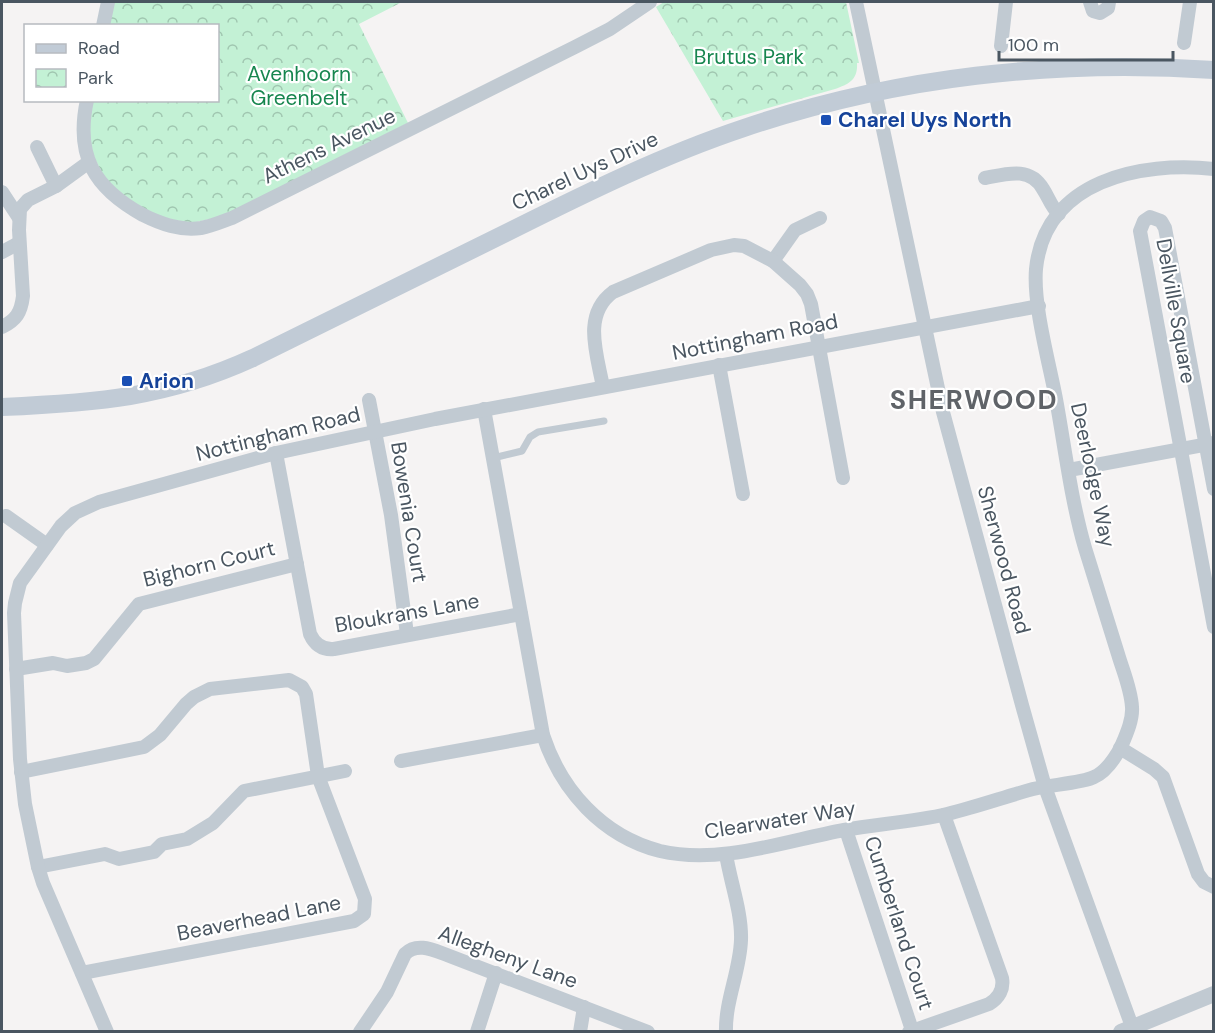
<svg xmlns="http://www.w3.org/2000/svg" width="1215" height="1033" font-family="'DM Sans',sans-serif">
<defs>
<pattern id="park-crowns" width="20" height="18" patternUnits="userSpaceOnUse" patternTransform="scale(1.5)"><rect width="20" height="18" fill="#c3f1d5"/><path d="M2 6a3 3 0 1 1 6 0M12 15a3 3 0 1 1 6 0" fill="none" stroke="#a0c6b0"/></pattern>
</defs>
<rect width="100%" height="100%" fill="#f5f3f3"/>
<!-- park -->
<g fill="url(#park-crowns)">
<polygon points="113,2 402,2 359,24 408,123 223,216 192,223 163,218 126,199 105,180 90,148 89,112 92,101 218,100 218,26 108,25"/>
<path d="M664,2H846L859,63H857C858,80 849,84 835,89L723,121L656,7Z"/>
</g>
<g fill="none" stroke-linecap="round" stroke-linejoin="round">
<!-- service -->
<polyline stroke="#c1cad2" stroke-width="7" points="493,458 522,451 530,437 538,432 604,421"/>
<!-- minor -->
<g stroke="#c1cad2" stroke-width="14">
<polyline points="856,2 943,412 1022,705 1045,787 1134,1032"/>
<polyline points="1090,2 1093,11 1100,13 1108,8 1109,2"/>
<polyline points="103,26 108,2"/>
<polyline points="1184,43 1190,2"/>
<polyline points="1001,46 1006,2"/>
<path d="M87,100C75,156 94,188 143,215C161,224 180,231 201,228C212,226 221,222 232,218L575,47L610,29L650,2"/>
<polyline points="37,147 56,186"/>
<path d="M985,178C1006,174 1030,166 1043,189C1049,198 1051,207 1059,214"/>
<polyline points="2,192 19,218"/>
<polyline points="2,252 19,243"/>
<polyline points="773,261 795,230 820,218"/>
<path d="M2,327C16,320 21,313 23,296L19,230L20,209L28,200L56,186L89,162"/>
<polyline points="719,365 743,494"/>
<path d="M603,387C597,354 582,315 613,292L711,250L734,245L744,246L773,261L800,285L807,294L811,304L843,478"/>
<polyline points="369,400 391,515 407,634"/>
<path d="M484,409L543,735C561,790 602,836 660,851C720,865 785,841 844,830C878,824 913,822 947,814C976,807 1004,797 1033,789C1048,785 1083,783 1094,777C1106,772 1115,758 1121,747C1126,735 1133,720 1132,707C1131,689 1123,671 1118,654C1107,618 1096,583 1085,548C1071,500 1065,448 1056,399C1049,362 1033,305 1036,269C1045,180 1141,161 1214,169"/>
<path d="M276,453L310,634C315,645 323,650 334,649L521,614"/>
<polyline points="1069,470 1214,443"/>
<polyline points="1214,489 1165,228 1161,221 1150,217 1144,221 1140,231 1214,627"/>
<polyline points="6,516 47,545"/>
<polyline points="16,669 53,663 67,666 86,663 94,659 139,604 297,564"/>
<polyline points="1120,748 1154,769 1163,777 1198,874 1204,882 1214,887"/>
<polyline points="401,761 543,735"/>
<polyline points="21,772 144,747 160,735 186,704 194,697 210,689 289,680 302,687 306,694 318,776 365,899 364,914 354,921 82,973"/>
<polyline points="846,830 912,1030"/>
<path d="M726,854C730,881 742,912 741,940C740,971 725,1001 726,1032"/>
<polyline points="38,867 105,854 119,859 154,852 162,844 187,839 213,823 244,791 345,771"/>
<polyline points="107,1032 43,883 38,867 25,804 20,759 14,613 15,603 20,583 61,526 75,513 99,502 276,453 435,419 1039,306"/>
<path d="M360,1032L387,992L405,954C417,942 433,950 447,955L648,1032"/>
<polyline points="477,1032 496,973"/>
<polyline points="580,1032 584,1007"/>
<path d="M909,1032L989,1004C999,998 1004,989 1002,978L944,815"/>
</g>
<!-- tertiary -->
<polyline stroke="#c1cad2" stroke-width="16" points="1121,1032 1214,994"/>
<!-- secondary -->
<path stroke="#c1cbd6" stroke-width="18" d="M2,407C95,403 166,398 253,358C339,316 424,273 510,231C586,193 663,155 744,128C894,77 1056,59 1214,70"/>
</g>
<!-- markers -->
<g fill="#1a4fb4" stroke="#fff" stroke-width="2">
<rect x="820" y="114" width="12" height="12" rx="3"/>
<rect x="121" y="375" width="12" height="12" rx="3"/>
</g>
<g text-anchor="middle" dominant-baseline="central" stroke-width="4.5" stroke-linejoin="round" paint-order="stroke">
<!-- park labels -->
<g font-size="21" fill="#17864f" stroke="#fff">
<text x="749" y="57">Brutus Park</text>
<text x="299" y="74">Avenhoorn<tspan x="299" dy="24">Greenbelt</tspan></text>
</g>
<!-- transit labels -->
<g font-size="21" font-weight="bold" fill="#164399" stroke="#fff" text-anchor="start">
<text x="838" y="120">Charel Uys North</text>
<text x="139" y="381">Arion</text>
</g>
<!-- street labels -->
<g font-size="21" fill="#4a5661" stroke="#fff">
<text transform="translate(329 146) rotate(-26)">Athens Avenue</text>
<text transform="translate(585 171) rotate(-25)">Charel Uys Drive</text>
<text transform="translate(1176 311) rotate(80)">Dellville Square</text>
<text transform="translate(755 337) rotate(-11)">Nottingham Road</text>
<text transform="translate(278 434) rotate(-14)">Nottingham Road</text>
<text transform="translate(1093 475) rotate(78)">Deerlodge Way</text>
<text transform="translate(409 512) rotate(81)">Bowenia Court</text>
<text transform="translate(1004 560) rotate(75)">Sherwood Road</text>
<text transform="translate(209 564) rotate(-14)">Bighorn Court</text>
<text transform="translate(407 613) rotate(-10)">Bloukrans Lane</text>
<text transform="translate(780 820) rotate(-9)">Clearwater Way</text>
<text transform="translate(259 918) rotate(-11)">Beaverhead Lane</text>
<text transform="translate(899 923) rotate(72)">Cumberland Court</text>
<text transform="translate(508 957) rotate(20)">Allegheny Lane</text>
</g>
<!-- district labels -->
<g font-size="27" font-weight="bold" letter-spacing="1.5" fill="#5f6368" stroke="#fff">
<text x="974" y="399">SHERWOOD</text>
</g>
</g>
<!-- border -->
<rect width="1215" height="1033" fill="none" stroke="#4a5661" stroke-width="6"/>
<!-- legend -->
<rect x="24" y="24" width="195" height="78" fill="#ffffff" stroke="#b7bbc0" stroke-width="1.5"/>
<rect x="36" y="44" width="30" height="9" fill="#c1cbd6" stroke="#b7bbc0" stroke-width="1.5"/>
<text x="78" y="54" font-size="18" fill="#4a5661">Road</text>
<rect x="36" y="69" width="30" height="18" fill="url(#park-crowns)" stroke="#b7bbc0" stroke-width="1.5"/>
<text x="78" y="84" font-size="18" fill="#4a5661">Park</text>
<!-- scale -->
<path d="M999 51v9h174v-9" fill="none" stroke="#4a5661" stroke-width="3"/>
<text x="1008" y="51" font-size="18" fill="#4a5661" stroke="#ffffff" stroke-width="4.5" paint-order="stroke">100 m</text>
</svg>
